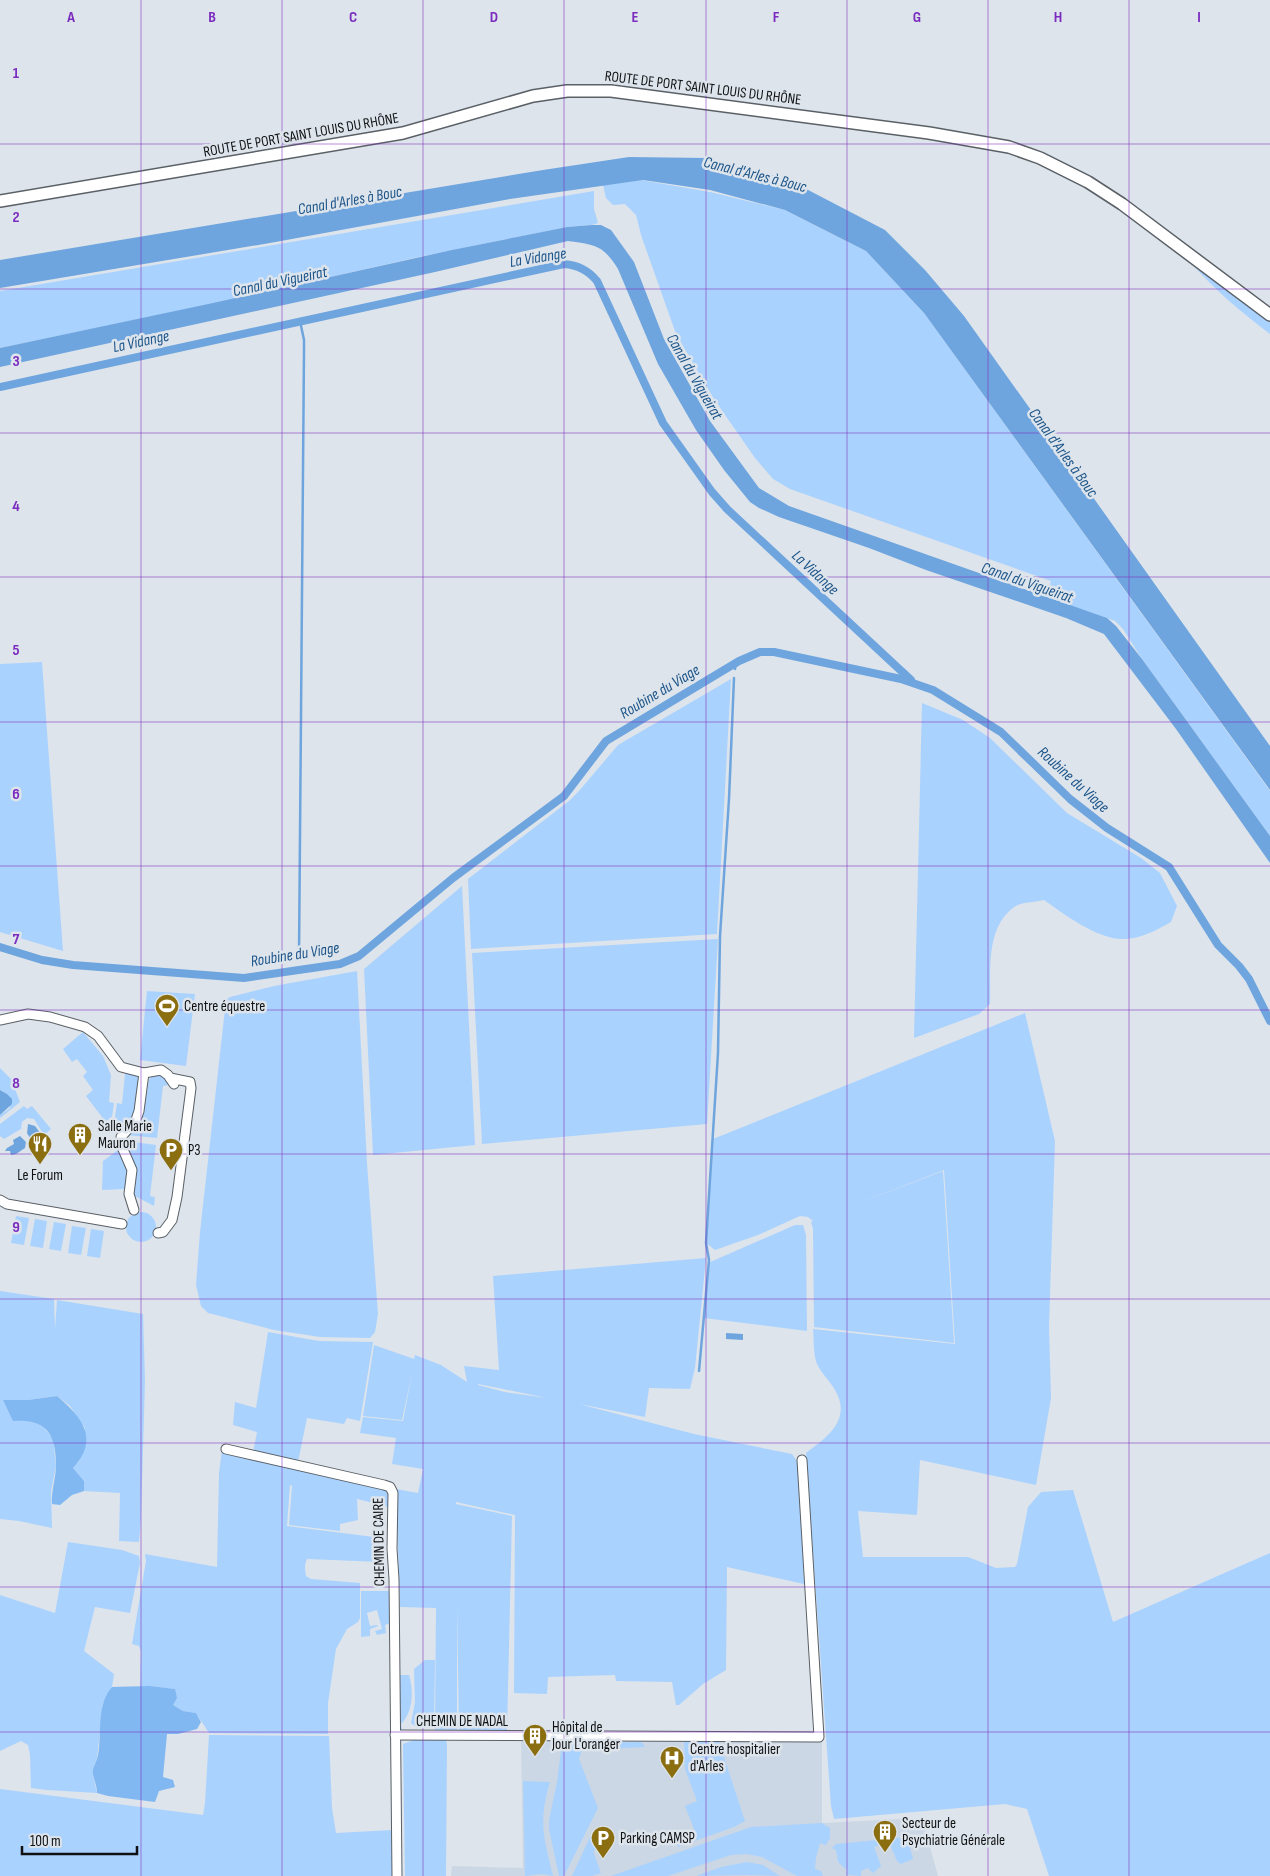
<svg xmlns="http://www.w3.org/2000/svg" width="1270" height="1876" font-family="'Sofia Sans Condensed',sans-serif">
<rect width="100%" height="100%" fill="#dde4eb"/>
<!-- built -->
<polygon fill="#cbd7e4" points="521,1738 728,1739 822,1741 822,1823 922,1818 938,1876 451,1876 452,1866 523,1868"/>
<!-- green -->
<g fill="#aad2fe" fill-rule="evenodd">
<polygon points="641,180 710,192 785,210 866,251 924,313 1270,791 1270,836 1142,659 1123,629 1115,621 1046,597 1051,581 790,489 773,479 755,458 714,399 676,334 641,235 636,215 625,204 613,205 606,198 603,185"/>
<polygon points="594,191 594,209 598,223 592,225 567,227 414,258 231,300 0,348 0,291"/>
<path d="M1192,264L1270,322V334C1242,313 1215,290 1192,264Z"/>
<polygon points="42,662 63,951 0,932 0,664"/>
<polygon points="731,679 717,934 471,949 468,879 569,801 579,791 618,745"/>
<path d="M922,703L963,720L990,738L1067,813L1141,858L1160,873L1177,906L1171,922C1157,930 1140,939 1124,939C1098,940 1064,914 1044,900C1036,902 1021,902 1014,907C985,928 991,972 990,1004L979,1014L914,1038Z"/>
<polygon points="462,886 475,1145 373,1155 364,969"/>
<polygon points="718,939 707,1124 482,1144 472,953"/>
<polygon points="357,971 367,1163 378,1314 375,1332 370,1338 320,1337 274,1330 208,1313 201,1306 196,1285 200,1232 226,1000 230,997 274,986"/>
<polygon points="147,991 195,994 186,1066 140,1060"/>
<path d="M1025,1013L1055,1141L1049,1327L1051,1398L1036,1485L920,1460L917,1515L858,1511L863,1557H968L996,1568L1015,1567L1017,1564L1028,1507L1041,1492L1073,1490L1113,1622L1270,1553V1876H1049L1027,1809L1005,1804L834,1819L831,1806L806,1453C828,1437 852,1419 835,1390C830,1381 821,1373 817,1364C813,1354 814,1339 813,1329L955,1344L944,1170L849,1207L943,1171L954,1343L814,1327L813,1229L811,1222L813,1221L808,1217L800,1216L758,1235L715,1250L706,1243L713,1139Z"/>
<polygon points="83,1032 103,1056 111,1075 109,1102 114,1103 112,1117 101,1125 102,1117 86,1096 93,1090 83,1076 87,1072 77,1059 72,1062 63,1049"/>
<polygon points="0,1068 11,1079 20,1102 0,1118 0,1115 10,1108 7,1094 0,1090"/>
<polygon points="131,1073 140,1075 133,1116 120,1128 115,1117 117,1103 122,1104 125,1074"/>
<polygon points="156,1075 165,1077 169,1085 163,1086 157,1138 127,1135 140,1120 145,1104 149,1080 151,1077"/>
<polygon points="24,1106 27,1109 32,1106 51,1129 44,1135 34,1119 27,1118 22,1122 21,1129 4,1139 0,1136 0,1124"/>
<polygon points="126,1141 156,1145 150,1196 155,1197 154,1206 133,1195 135,1166"/>
<path d="M118,1150C124,1163 134,1178 124,1189L102,1190L103,1161Z"/>
<circle cx="141" cy="1227" r="15"/>
<polygon points="16,1216 29,1218 24,1245 11,1243"/>
<polygon points="35,1219 47,1221 43,1248 30,1246"/>
<polygon points="54,1222 66,1224 61,1251 49,1249"/>
<polygon points="795,1225 803,1225 806,1235 807,1331 704,1318 708,1263"/>
<polygon points="72,1226 86,1228 81,1255 68,1253"/>
<polygon points="91,1229 104,1231 100,1258 87,1256"/>
<path d="M706,1258L695,1368L690,1389L649,1388L645,1417L579,1404L694,1434L792,1454L799,1464L804,1584L727,1567L726,1670L703,1684L679,1705H676L672,1682L616,1681L615,1675L548,1677L547,1694L514,1693L515,1515L456,1502V1504L512,1516L507,1731H459L457,1605V1730H435L436,1608L400,1607L396,1489L418,1493L423,1469L392,1464L396,1438L360,1433L363,1417L403,1421L412,1373L402,1420L363,1416L374,1345L414,1359L415,1355L441,1365L467,1382L464,1366L499,1370L493,1276ZM478,1385V1384L547,1398L505,1392Z"/>
<polygon points="0,1291 54,1299 55,1329 57,1300 143,1314 145,1380 141,1518 139,1542 119,1541 120,1493 84,1491 84,1481 73,1468 79,1461 85,1428 70,1406 57,1396 28,1400 3,1401 28,1420 42,1425 53,1439 56,1466 51,1492 52,1528 19,1521 0,1519"/>
<polygon points="268,1332 319,1341 373,1342 360,1421 347,1418 344,1424 307,1418 298,1462 253,1453 257,1432 233,1425 235,1402 256,1408"/>
<path d="M222,1450L387,1489L390,1498L389,1507L357,1499L358,1520L340,1524V1531L289,1525L292,1486L290,1485L287,1526L382,1538L381,1562L307,1559C304,1565 305,1570 306,1576L311,1579L360,1583V1618L358,1622L347,1629L336,1649L328,1703V1734L209,1733L196,1713L183,1711L173,1705L175,1689L140,1687L141,1651L139,1646L132,1644L146,1561L145,1554L217,1567L219,1473Z"/>
<polygon points="68,1542 122,1550 139,1556 140,1563 130,1613 95,1607 84,1651 114,1674 112,1687 103,1704 97,1758 94,1766 93,1775 97,1793 47,1790 31,1788 30,1755 28,1745 21,1741 0,1751 0,1595 55,1613"/>
<polygon points="361,1591 390,1591 390,1623 385,1625 386,1633 377,1635 375,1631 382,1629 377,1610 367,1613 370,1626 377,1625 378,1626 370,1629 370,1636 361,1637"/>
<polygon points="425,1660 435,1660 434,1726 415,1726 411,1723 415,1702 414,1669"/>
<path d="M397,1675H409C414,1692 413,1712 401,1724L402,1730L401,1732L396,1733Z"/>
<polygon points="209,1735 329,1736 332,1808 336,1833 393,1830 394,1876 0,1876 0,1789 203,1815 205,1803"/>
<polygon points="414,1740 446,1740 447,1745 446,1876 405,1876 403,1744"/>
<polygon points="684,1740 719,1742 745,1821 734,1827 678,1847 676,1841 696,1834 685,1806 697,1801 685,1769"/>
<polygon points="641,1742 645,1747 582,1750 579,1759 598,1808 564,1876 559,1876 549,1829 549,1820 557,1782 562,1743"/>
<path d="M523,1781L550,1782C538,1822 544,1837 553,1876L542,1874L525,1876Z"/>
<polygon points="822,1823 830,1828 830,1838 826,1845 820,1843 816,1858 815,1869 821,1871 823,1876 797,1876 762,1857 747,1854 731,1855 668,1876 611,1876 751,1827"/>
<polygon points="590,1837 608,1842 609,1844 593,1851 601,1873 592,1876 572,1876"/>
<polygon points="908,1837 914,1840 916,1845 910,1848 913,1859 901,1864 897,1861 889,1842 874,1847 881,1866 873,1873 868,1868 861,1871 861,1876 846,1875 847,1870 838,1862 836,1850 832,1848 836,1844"/>
<polygon points="747,1862 763,1865 780,1876 747,1875 696,1876 721,1867"/>
</g>
<!-- forest -->
<g fill="#81b8f2">
<path d="M57,1396C82,1417 100,1439 73,1468L84,1481V1491L72,1495L60,1505L52,1504C51,1491 56,1478 56,1465C56,1434 46,1418 13,1421L3,1400H28Z"/>
<path d="M149,1686L175,1689L177,1698L173,1705L183,1711L196,1713L201,1722L197,1729L178,1734H167L163,1777L173,1780L175,1787L159,1791L155,1802L108,1796L97,1793C97,1785 94,1781 93,1774C92,1767 97,1762 98,1755C102,1733 96,1705 112,1687Z"/>
</g>
<!-- water -->
<g fill="#6fa5de">
<polygon points="629,157 706,158 787,179 885,230 925,270 964,316 1270,746 1270,790 924,313 866,251 785,210 710,190 643,180 510,199 270,243 0,288 0,260 543,170"/>
<path d="M592,225H601L611,230L634,262L664,339L710,421L759,488L789,506L1107,618L1116,626L1142,659L1270,836V863L1176,729L1104,634L1066,618L926,570L869,548L779,517L759,508L750,502L724,470L696,430L658,364L618,269C603,245 596,245 568,241L435,272L0,367V348L213,303L452,250L567,227Z"/>
<polygon points="0,1090 7,1094 12,1099 12,1104 0,1115"/>
<polygon points="28,1124 35,1126 41,1134 40,1140 35,1143 29,1143 30,1138 27,1133"/>
<polygon points="20,1136 26,1142 25,1148 16,1154 11,1155 10,1151 5,1151 7,1148 14,1144 13,1140"/>
<polygon points="726,1333 743,1334 743,1340 726,1339"/>
</g>
<g fill="none" stroke-linecap="round" stroke-linejoin="round">
<!-- stream -->
<g stroke="#6fa5de" stroke-width="2.5">
<polyline points="735,669 736,663"/>
<polyline points="299,957 304,350 304,340 300,321"/>
<polyline points="699,1371 709,1260 706,1243 718,1053 720,936 729,799 734,678"/>
</g>
<!-- canal -->
<g stroke="#6fa5de" stroke-width="8">
<path d="M0,387L564,264C578,265 588,270 597,281L663,423L712,492L727,509L911,680"/>
<polyline points="0,947 42,960 73,965 244,978 340,964 359,956 453,878 564,796 606,741 739,661 760,652 774,652 901,679 933,690 1001,732 1070,799 1107,828 1169,867 1218,945 1239,966 1249,979 1270,1021"/>
</g>
<defs>
<g id="minor">
<polyline points="0,1020 28,1014 50,1017 85,1027 98,1036 121,1067 144,1073 161,1070 168,1075 174,1084"/>
<polyline points="0,1200 7,1204 122,1224"/>
<polyline points="134,1210 129,1194 132,1170 122,1147 121,1137 136,1120 139,1111 144,1073"/>
<polyline points="158,1233 163,1232 172,1220 177,1197 191,1088 190,1082 170,1078"/>
<polyline points="226,1449 384,1485 390,1487 393,1493 392,1549 394,1579 397,1876"/>
<polyline points="395,1735 819,1737 802,1460"/>
</g>
<polyline id="major" points="0,201 403,133 533,96 567,91 611,91 929,133 1009,147 1040,158 1088,182 1122,204 1270,315"/>
</defs>
<!-- minor casing -->
<use href="#minor" stroke="#5a6066" stroke-width="11"/>
<!-- major casing -->
<use href="#major" stroke="#5a6066" stroke-width="14"/>
<!-- minor -->
<use href="#minor" stroke="#fff" stroke-width="9"/>
<!-- major -->
<use href="#major" stroke="#fff" stroke-width="11"/>
</g>
<!-- grid -->
<path fill="none" stroke="#7b2cbf" stroke-width="1" stroke-opacity="0.55" d="M141,0V1876M282,0V1876M423,0V1876M564,0V1876M706,0V1876M847,0V1876M988,0V1876M1129,0V1876M0,144H1270M0,289H1270M0,433H1270M0,577H1270M0,722H1270M0,866H1270M0,1010H1270M0,1154H1270M0,1299H1270M0,1443H1270M0,1587H1270M0,1732H1270"/>
<!-- icons -->
<defs>
<symbol id="stadium-pin" viewBox="-11 -11 22 30"><path d="M0 17L-7.5 6A9.5 9.5 0 1 1 7.5 6Z" fill="#8b6e10" stroke="#dde4eb"/><path d="M0-5a6.5 5 0 1 0 0 10a6.5 5 0 1 0 0-10ZM-3.5-1.8h7v3.6h-7Z" fill="#fff"/></symbol>
<symbol id="building-pin" viewBox="-11 -11 22 30"><path d="M0 17L-7.5 6A9.5 9.5 0 1 1 7.5 6Z" fill="#8b6e10" stroke="#dde4eb"/><path d="M-4-6H4V6H1V3H-1V6H-4ZM-2.5-4.3h1.7v1.8h-1.7ZM.8-4.3h1.7v1.8H.8ZM-2.5-1h1.7V.8h-1.7ZM.8-1h1.7V.8H.8Z" fill="#fff"/></symbol>
<symbol id="restaurant-pin" viewBox="-11 -11 22 30"><path d="M0 17L-7.5 6A9.5 9.5 0 1 1 7.5 6Z" fill="#8b6e10" stroke="#dde4eb"/><path d="M-5-6h1v4h1v-4h1v4h1v-4h1v5L-1.5 .5V6h-2V.5L-5-1ZM5-6V6H3V1.5H1.5Q1.5-4 5-6Z" fill="#fff"/></symbol>
<symbol id="parking-pin" viewBox="-11 -11 22 30"><path d="M0 17L-7.5 6A9.5 9.5 0 1 1 7.5 6Z" fill="#8b6e10" stroke="#dde4eb"/><path d="M-3.5-5.5H1a3.5 3.5 0 0 1 0 7H-1V5.5H-3.5ZM-1-3.4V-.6H.8a1.4 1.4 0 0 0 0-2.8Z" fill="#fff"/></symbol>
<symbol id="hospital-pin" viewBox="-11 -11 22 30"><path d="M0 17L-7.5 6A9.5 9.5 0 1 1 7.5 6Z" fill="#8b6e10" stroke="#dde4eb"/><path d="M-5-5h3v3.5h4V-5h3V5h-3V1.5h-4V5h-3Z" fill="#fff"/></symbol>
</defs>
<g fill-rule="evenodd">
<use href="#stadium-pin" x="153" y="992" width="28" height="38"/>
<use href="#building-pin" x="66" y="1121" width="28" height="38"/>
<use href="#restaurant-pin" x="26" y="1130" width="28" height="38"/>
<use href="#parking-pin" x="157" y="1136" width="28" height="38"/>
<use href="#building-pin" x="521" y="1722" width="28" height="38"/>
<use href="#hospital-pin" x="658" y="1744" width="28" height="38"/>
<use href="#building-pin" x="871" y="1818" width="28" height="38"/>
<use href="#parking-pin" x="589" y="1824" width="28" height="38"/>
</g>
<g text-anchor="middle" dominant-baseline="central" stroke-width="5" stroke-linejoin="round" paint-order="stroke">
<!-- street labels -->
<g font-size="15" fill="#0f1113" stroke="#dde4eb">
<text transform="translate(703 88) rotate(7)">ROUTE DE PORT SAINT LOUIS DU RHÔNE</text>
<text transform="translate(301 135) rotate(-10)">ROUTE DE PORT SAINT LOUIS DU RHÔNE</text>
<text transform="translate(379 1542) rotate(-91)">CHEMIN DE CAIRE</text>
<text x="462" y="1721">CHEMIN DE NADAL</text>
</g>
<!-- poi labels -->
<g font-size="15" fill="#0f1113" stroke="#dde4eb" text-anchor="start">
<text x="184" y="1006">Centre équestre</text>
<text x="98" y="1126">Salle Marie<tspan x="98" dy="17">Mauron</tspan></text>
<text x="188" y="1150">P3</text>
<text x="40" y="1175" text-anchor="middle">Le Forum</text>
<text x="552" y="1727">Hôpital de<tspan x="552" dy="17">Jour L'oranger</tspan></text>
<text x="690" y="1749">Centre hospitalier<tspan x="690" dy="17">d'Arles</tspan></text>
<text x="902" y="1823">Secteur de<tspan x="902" dy="17">Psychiatrie Générale</tspan></text>
<text x="620" y="1838">Parking CAMSP</text>
</g>
<!-- water labels -->
<g font-size="16" font-style="italic" fill="#1d558a" stroke="#dde4eb">
<text transform="translate(755 175) rotate(14)">Canal d'Arles à Bouc</text>
<text transform="translate(350 201) rotate(-10)">Canal d'Arles à Bouc</text>
<text transform="translate(538 258) rotate(-9)">La Vidange</text>
<text transform="translate(280 282) rotate(-12)">Canal du Vigueirat</text>
<text transform="translate(141 342) rotate(-12)">La Vidange</text>
<text transform="translate(694 377) rotate(60)">Canal du Vigueirat</text>
<text transform="translate(1063 453) rotate(54)">Canal d'Arles à Bouc</text>
<text transform="translate(815 573) rotate(43)">La Vidange</text>
<text transform="translate(1027 583) rotate(19)">Canal du Vigueirat</text>
<text transform="translate(660 692) rotate(-31)">Roubine du Viage</text>
<text transform="translate(1073 780) rotate(42)">Roubine du Viage</text>
<text transform="translate(295 955) rotate(-9)">Roubine du Viage</text>
</g>
</g>
<g font-size="16" text-anchor="middle" font-weight="bold" fill="#7b2cbf" stroke="#dde4eb" stroke-width="5" stroke-linejoin="round" paint-order="stroke">
<text x="71" y="22">A</text>
<text x="212" y="22">B</text>
<text x="353" y="22">C</text>
<text x="494" y="22">D</text>
<text x="635" y="22">E</text>
<text x="776" y="22">F</text>
<text x="917" y="22">G</text>
<text x="1058" y="22">H</text>
<text x="1199" y="22">I</text>
<text x="16" y="78">1</text>
<text x="16" y="222">2</text>
<text x="16" y="366">3</text>
<text x="16" y="511">4</text>
<text x="16" y="655">5</text>
<text x="16" y="799">6</text>
<text x="16" y="944">7</text>
<text x="16" y="1088">8</text>
<text x="16" y="1232">9</text>
</g>
<!-- scale -->
<path d="M22 1846v8h115v-8" fill="none" stroke="#0f1113" stroke-width="2.5"/>
<text x="30" y="1846" font-size="15" fill="#0f1113" stroke="#dde4eb" stroke-width="4" paint-order="stroke">100 m</text>
</svg>
